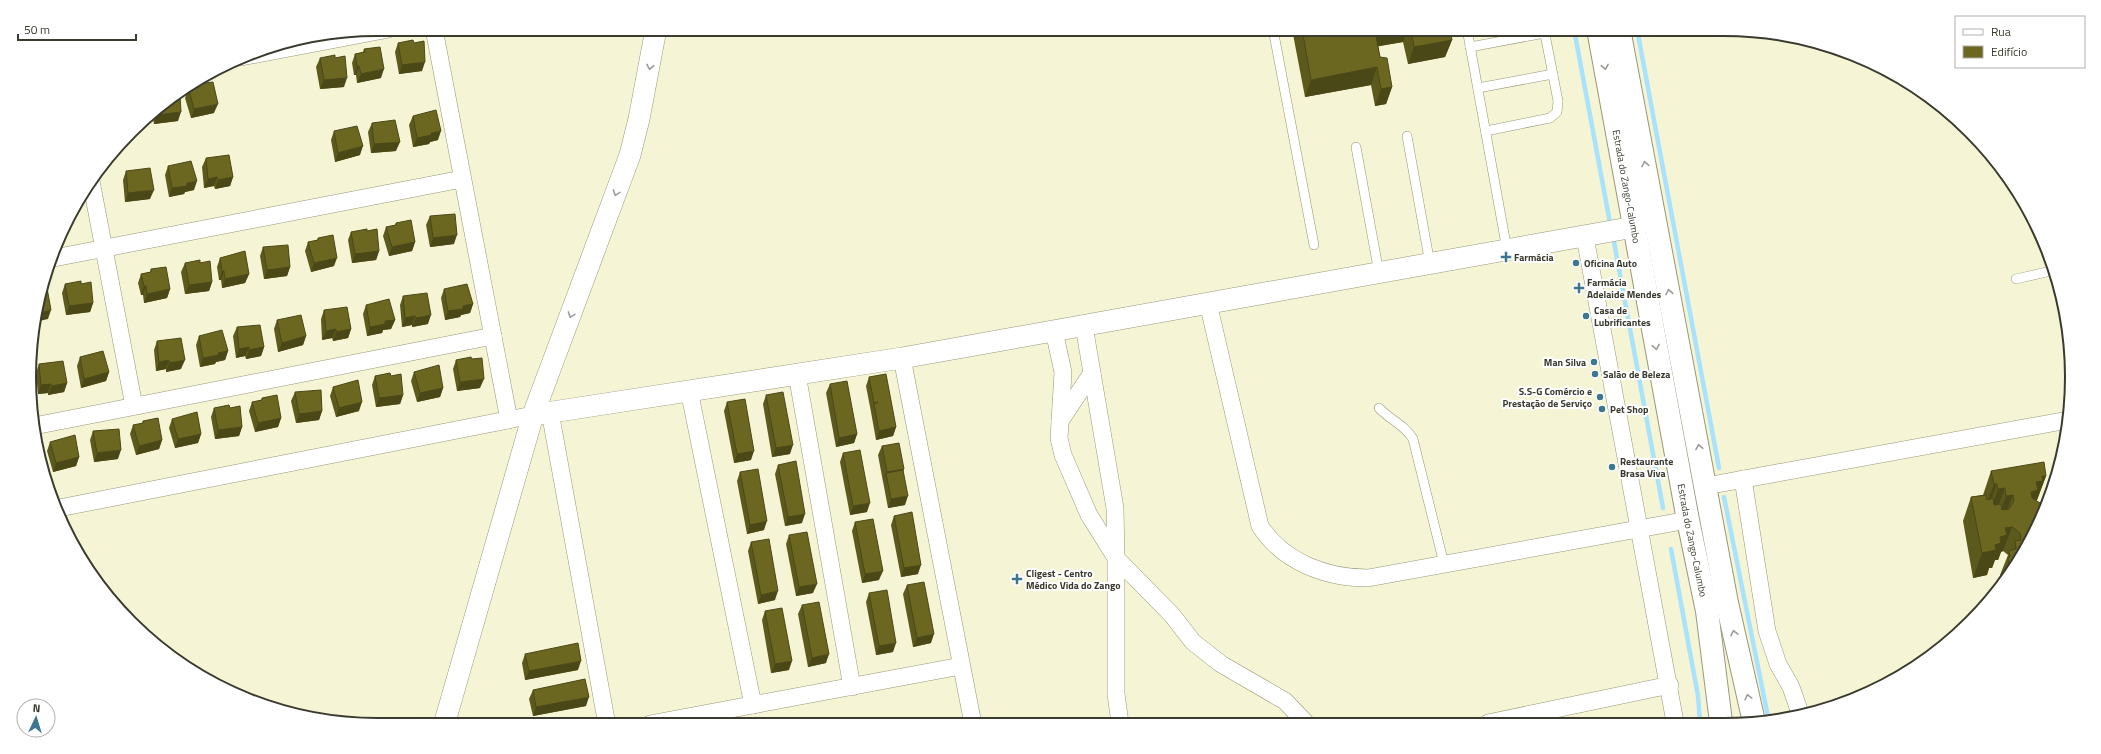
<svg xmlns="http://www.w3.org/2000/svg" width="2101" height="754" font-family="'Titillium Web',sans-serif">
<rect width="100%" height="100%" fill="#f5f4d4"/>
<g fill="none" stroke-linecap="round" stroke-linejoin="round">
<!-- stream -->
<g stroke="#a9e2fc" stroke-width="4.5">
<polyline points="1574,29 1610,223"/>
<polyline points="1637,29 1719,468"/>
<polyline points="1614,242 1663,508"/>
<polyline points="1724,497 1769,722"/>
<polyline points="1671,549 1698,696 1700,722"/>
</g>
<defs>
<g id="service">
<polyline points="1273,29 1314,245"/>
<polyline points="1467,29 1507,250"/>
<polyline points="1470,47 1545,33"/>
<polyline points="1478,88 1553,74"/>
<polyline points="1486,131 1550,118 1557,112 1558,101 1544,29"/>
<polyline points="1407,136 1430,264"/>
<polyline points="1356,147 1379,273"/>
<polyline points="2016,279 2055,270"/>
<path d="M1379,408C1390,420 1405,425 1413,439L1444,564"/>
</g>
<g id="minor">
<polyline points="434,29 509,420"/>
<polyline points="241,57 389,29"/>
<polyline points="91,181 134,406"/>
<polyline points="1585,237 1675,722"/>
<polyline points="54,258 462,179"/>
<path d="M1208,303L1260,526C1283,562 1326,578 1368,578L1688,520"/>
<polyline points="1084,326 1115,508 1116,558 1172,615 1193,642 1221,664 1285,701 1306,723"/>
<polyline points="1054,331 1063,372 1059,438 1063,455 1089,515 1116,558 1116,694 1120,723"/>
<polyline points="902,358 973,724"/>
<polyline points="797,374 852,687"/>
<polyline points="689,390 753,705"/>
<polyline points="550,412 607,725"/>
<polyline points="1060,421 1092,373"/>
<polyline points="34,426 493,336"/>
<polyline points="1743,479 1767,631 1778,664 1791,687 1800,713"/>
<polyline points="1706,486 2068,420"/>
<polyline points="59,508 533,415"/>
<polyline points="1488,723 1670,685"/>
<polyline points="650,724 961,666"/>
</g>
<g id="tertiary">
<polyline points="533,415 902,358 1634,227"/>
<polyline points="444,725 533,415 630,155 639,119 656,29"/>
</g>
<g id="primary">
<path id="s1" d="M1598,29L1688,520L1707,611L1721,722"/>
<polyline points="1619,29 1727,603 1754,722"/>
</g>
</defs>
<!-- service casing -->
<use href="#service" stroke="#98977a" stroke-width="10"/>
<!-- minor casing -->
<use href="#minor" stroke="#98977a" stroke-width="18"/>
<!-- tertiary casing -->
<use href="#tertiary" stroke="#98977a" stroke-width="22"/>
<!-- primary casing -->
<use href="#primary" stroke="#98977a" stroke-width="24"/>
<!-- service -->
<use href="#service" stroke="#fff" stroke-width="9"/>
<!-- minor -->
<use href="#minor" stroke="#fff" stroke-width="17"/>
<!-- tertiary -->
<use href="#tertiary" stroke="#fff" stroke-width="21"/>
<!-- primary -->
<use href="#primary" stroke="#fff" stroke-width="22"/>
</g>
<!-- wall -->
<g fill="#5c591c">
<polygon points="1292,29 1450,29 1452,40 1445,57 1408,64 1403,42 1378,46 1380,57 1392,87 1386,104 1375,106 1371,85 1305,97"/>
<polygon points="398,43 422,71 399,74 395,52"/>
<polygon points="364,49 381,78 357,83 356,75 354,75 352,63 355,54 363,52"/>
<polygon points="320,58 335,58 344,87 320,89 316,67"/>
<polygon points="198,84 214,113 191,118 185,98 188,90 191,88 197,87"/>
<polygon points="180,95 178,121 154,124 152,113"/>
<polygon points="413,116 438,140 430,142 429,144 413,147 409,125"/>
<polygon points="372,123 396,151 371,153 368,132"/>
<polygon points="334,131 360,155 335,162 331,140"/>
<polygon points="206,158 233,177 230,186 215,189 214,186 204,188 202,167"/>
<polygon points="168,166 194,190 185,192 184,194 169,197 165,175"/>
<polygon points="126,171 150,199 125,202 123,180"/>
<polygon points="430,216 454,244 430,247 426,225"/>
<polygon points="396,223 415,242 412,251 389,256 383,236 386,227 395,225"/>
<polygon points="367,231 379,251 376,260 352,263 348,240 351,232"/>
<polygon points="318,238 334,266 311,272 305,251 308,242 317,241"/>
<polygon points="263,247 290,267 287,276 264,279 260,256"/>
<polygon points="220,258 249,274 245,283 222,288 221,280 219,280 217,267"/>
<polygon points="185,263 200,263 212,282 209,291 185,294 181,272"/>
<polygon points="151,269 170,289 167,298 144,303 143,295 141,295 138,283 141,274 150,272"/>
<polygon points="65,284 81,284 93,303 90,312 66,315 62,293"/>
<polygon points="444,289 473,304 470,313 461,315 460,317 445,320 441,298"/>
<polygon points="403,296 428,324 412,327 412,325 402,327 400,305"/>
<polygon points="366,305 395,320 391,329 383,330 382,333 367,336 363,314"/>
<polygon points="324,310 351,329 348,338 333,341 332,338 322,340 321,319"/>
<polygon points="277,320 306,336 303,345 278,352 274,329"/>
<polygon points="237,327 264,347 261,356 246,359 245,356 236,358 233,336"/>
<polygon points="199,336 228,351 225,360 216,362 215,364 200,367 196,345"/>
<polygon points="157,341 181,369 166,372 166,369 156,371 154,350"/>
<polygon points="80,357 109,372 106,381 81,388 77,366"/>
<polygon points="456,360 480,388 457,391 453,369"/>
<polygon points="39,364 67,383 64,392 48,395 48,393 38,394 36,373"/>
<polygon points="414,372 443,388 440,397 417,402 411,381"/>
<polygon points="375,376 391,376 403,395 400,404 376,407 372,385"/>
<polygon points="869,377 896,427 893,436 876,440 871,412 866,386"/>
<polygon points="830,384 857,434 854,443 836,447 826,393"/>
<polygon points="333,387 359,411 336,417 330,396"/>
<polygon points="295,392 322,411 319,420 296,423 291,401"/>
<polygon points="766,395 790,454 772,457 763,404"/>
<polygon points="262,398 281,418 278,427 255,432 249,411 252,402 261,401"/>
<polygon points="727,402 751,460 734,463 724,411"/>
<polygon points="214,408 230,408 242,427 239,436 215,439 211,417"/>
<polygon points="172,419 201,434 198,443 175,448 169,428"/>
<polygon points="143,421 162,440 159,449 136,455 130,434 133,425 142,424"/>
<polygon points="93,431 118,459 94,462 90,440"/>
<polygon points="50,442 79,457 76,466 53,472 47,451"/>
<polygon points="882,446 903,470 905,505 888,508 878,455"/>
<polygon points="843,453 867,512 850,515 840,462"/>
<polygon points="778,465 802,523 785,526 775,474"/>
<polygon points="1991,471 2046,476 2037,500 2036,501 2040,503 2042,503 2045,495 2049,495 2025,551 1999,583 2001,577 2000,575 2008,555 2003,551 2001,552 1998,560 1995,560 1992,568 1989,568 1987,575 1973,578 1963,521 1971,497 1983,495"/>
<polygon points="740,472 764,530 747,534 737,481"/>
<polygon points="894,516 918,574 901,577 891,525"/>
<polygon points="855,522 879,580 862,583 852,531"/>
<polygon points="789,535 813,593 796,596 786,544"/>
<polygon points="751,542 775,600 758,604 748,551"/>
<polygon points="907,585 931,643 913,647 903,594"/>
<polygon points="869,593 893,652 876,655 866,602"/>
<polygon points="802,605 826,663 808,667 798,614"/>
<polygon points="765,611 789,670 771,673 762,620"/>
<polygon points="525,654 578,670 525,680 522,663"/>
<polygon points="533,690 586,706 533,716 529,699"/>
</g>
<!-- shaded-wall -->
<g fill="#4b4817">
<polygon points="1384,29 1408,29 1403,42 1369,48 1375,31"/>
<polygon points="1452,40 1445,57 1408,64 1414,47"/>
<polygon points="425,62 422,71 399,74 402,65"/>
<polygon points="357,66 359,66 356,75 354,75"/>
<polygon points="1377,67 1371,85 1305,97 1311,80"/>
<polygon points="384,69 381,78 357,83 361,74"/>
<polygon points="347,78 344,87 320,89 324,80"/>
<polygon points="1392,87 1386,104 1375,106 1381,89"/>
<polygon points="218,104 214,113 191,118 194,109"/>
<polygon points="181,112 178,121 154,124 157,115"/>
<polygon points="441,131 438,140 430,142 429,144 413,147 417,138 431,133"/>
<polygon points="400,142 396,151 371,153 374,144"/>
<polygon points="363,146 360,155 335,162 338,153"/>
<polygon points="217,177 214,186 204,188 208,179"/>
<polygon points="233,177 230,186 215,189 218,180"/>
<polygon points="197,181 194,190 185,192 184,194 169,197 172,188 187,183"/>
<polygon points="154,190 150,199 125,202 128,193"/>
<polygon points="75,206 73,214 71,214"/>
<polygon points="457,235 454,244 430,247 433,238"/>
<polygon points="415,242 412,251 389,256 392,247"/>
<polygon points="379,251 376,260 352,263 355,254"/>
<polygon points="337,258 334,266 311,272 314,263"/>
<polygon points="290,267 287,276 264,279 267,270"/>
<polygon points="222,271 224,271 221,280 219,280"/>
<polygon points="249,274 245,283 222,288 225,279"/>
<polygon points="212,282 209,291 185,294 189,285"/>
<polygon points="144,286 146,286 143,295 141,295"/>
<polygon points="170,289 167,298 144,303 147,294"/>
<polygon points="93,303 90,312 66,315 69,306"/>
<polygon points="473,304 470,313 461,315 460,317 445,320 448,311 463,306"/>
<polygon points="51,310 48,319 35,322 38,313"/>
<polygon points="431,315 428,324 412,327 416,318"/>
<polygon points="415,316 412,325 402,327 405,318"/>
<polygon points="395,320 391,329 383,330 382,333 367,336 370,327 385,321"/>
<polygon points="336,329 332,338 322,340 326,331"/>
<polygon points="351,329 348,338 333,341 336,332"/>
<polygon points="306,336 303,345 278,352 282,343"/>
<polygon points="249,347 245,356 236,358 239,349"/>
<polygon points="264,347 261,356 246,359 249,350"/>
<polygon points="228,351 225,360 216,362 215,364 200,367 203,358 218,353"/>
<polygon points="169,360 166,369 156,371 159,362"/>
<polygon points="185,360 181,369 166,372 169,363"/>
<polygon points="109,372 106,381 81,388 84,379"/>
<polygon points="484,379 480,388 457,391 460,382"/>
<polygon points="67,383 64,392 48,395 52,386"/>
<polygon points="51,384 48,393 38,394 41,385"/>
<polygon points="443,388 440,397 417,402 420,393"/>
<polygon points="403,395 400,404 376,407 379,398"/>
<polygon points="362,402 359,411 336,417 339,408"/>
<polygon points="322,411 319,420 296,423 299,414"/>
<polygon points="281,418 278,427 255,432 258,423"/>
<polygon points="242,427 239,436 215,439 218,430"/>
<polygon points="896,427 893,436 876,440 879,431"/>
<polygon points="201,434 198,443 175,448 178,439"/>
<polygon points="857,434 854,443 836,447 839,438"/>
<polygon points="162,440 159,449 136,455 139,446"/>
<polygon points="793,445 790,454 772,457 776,448"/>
<polygon points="121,450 118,459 94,462 97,453"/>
<polygon points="754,451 751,460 734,463 737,454"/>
<polygon points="79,457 76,466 53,472 56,463"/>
<polygon points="904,469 901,478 886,473 883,481 887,472"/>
<polygon points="2042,476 2046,476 2037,500 2036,500 2034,505 2029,515 2031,492 2036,482"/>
<polygon points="1994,484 1997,484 1988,508 1985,509"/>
<polygon points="2005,488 1996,512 1989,513 1998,489"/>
<polygon points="2013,495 2004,519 1997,521 2006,496"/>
<polygon points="908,496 905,505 888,508 891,499"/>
<polygon points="870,503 867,512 850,515 853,506"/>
<polygon points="805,514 802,523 785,526 788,517"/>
<polygon points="767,521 764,530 747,534 750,525"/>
<polygon points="2012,527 2003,551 2001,552 1998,560 1995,560 1992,568 1989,568 1987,575 1973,578 1982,553 1995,545 2005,528"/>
<polygon points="921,565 918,574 901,577 904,568"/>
<polygon points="883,571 879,580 862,583 865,574"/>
<polygon points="817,584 813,593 796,596 799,587"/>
<polygon points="778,591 775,600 758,604 761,595"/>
<polygon points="934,634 931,643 913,647 917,638"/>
<polygon points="896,643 893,652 876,655 879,646"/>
<polygon points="829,654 826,663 808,667 812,658"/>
<polygon points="581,661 578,670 525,680 529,671"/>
<polygon points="792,661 789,670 771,673 775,664"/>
<polygon points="589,697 586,706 533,716 536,707"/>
</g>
<!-- building -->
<g fill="#6b6721" stroke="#4b4817">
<polygon points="1302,29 1384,29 1375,31 1380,57 1387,58 1392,87 1381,89 1377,67 1311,80"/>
<polygon points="1411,29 1450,29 1452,40 1414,47"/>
<polygon points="413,40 414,43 424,41 425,62 402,65 398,43"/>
<polygon points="380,47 384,69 361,74 359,66 357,66 355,54 365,52 364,49"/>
<polygon points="335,55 335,58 345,56 347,78 324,80 320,58"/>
<polygon points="213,82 218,104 194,109 189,90 191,88 199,87 198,84"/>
<polygon points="180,95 181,112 157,115 156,110"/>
<polygon points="436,110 441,131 431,133 432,135 417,138 413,116"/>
<polygon points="395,120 400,142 374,144 372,123"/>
<polygon points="357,126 363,146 338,153 334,131"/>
<polygon points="229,155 233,177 218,180 217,177 208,179 206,158"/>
<polygon points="191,161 197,181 187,183 187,186 172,188 168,166"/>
<polygon points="150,168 154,190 128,193 126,171"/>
<polygon points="455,214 457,235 433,238 430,216"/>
<polygon points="411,220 415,242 392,247 386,227 396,225 396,223"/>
<polygon points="367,229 367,231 377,229 379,251 355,254 351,232"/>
<polygon points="333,235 337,258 314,263 308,242 318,240 318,238"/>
<polygon points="288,245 290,267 267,270 263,247"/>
<polygon points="245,251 249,274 225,279 224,271 222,271 220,258"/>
<polygon points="200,260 200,263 210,261 212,282 189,285 185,263"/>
<polygon points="166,267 170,289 147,294 146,286 144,286 141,274 151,272 151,269"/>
<polygon points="81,281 81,284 91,282 93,303 69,306 65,284"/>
<polygon points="467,284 473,304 463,306 463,309 448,311 444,289"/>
<polygon points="45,288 47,288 51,310 38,313"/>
<polygon points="427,293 431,315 416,318 415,316 405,318 403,296"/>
<polygon points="389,299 395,320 385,321 385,324 370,327 366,305"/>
<polygon points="347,307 351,329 336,332 336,329 326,331 324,310"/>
<polygon points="301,315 306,336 282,343 277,320"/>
<polygon points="260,325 264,347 249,350 249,347 239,349 237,327"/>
<polygon points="222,330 228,351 218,353 219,355 203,358 199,336"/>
<polygon points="181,338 185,360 169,363 169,360 159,362 157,341"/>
<polygon points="103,351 109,372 84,379 80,357"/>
<polygon points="471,357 472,359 482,358 484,379 460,382 456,360"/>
<polygon points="63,361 67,383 52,386 51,384 41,385 39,364"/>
<polygon points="439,365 443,388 420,393 414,372"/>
<polygon points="390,373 391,376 401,374 403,395 379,398 375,376"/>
<polygon points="886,374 896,427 879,431 874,404 878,402 874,403 869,377"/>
<polygon points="358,380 362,402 339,408 333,387"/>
<polygon points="847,381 857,434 839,438 830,384"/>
<polygon points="321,390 322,411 299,414 295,392"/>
<polygon points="783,392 793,445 776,448 766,395"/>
<polygon points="277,395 281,418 258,423 252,402 262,400 262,398"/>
<polygon points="745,399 754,451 737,454 727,402"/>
<polygon points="229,405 230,408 240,406 242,427 218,430 214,408"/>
<polygon points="197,412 201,434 178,439 172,419"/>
<polygon points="158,418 162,440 139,446 133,425 143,423 143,421"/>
<polygon points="119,429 121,450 97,453 93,431"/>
<polygon points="75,435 79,457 56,463 50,442"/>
<polygon points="899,443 904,469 887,472 882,446"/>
<polygon points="860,450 870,503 853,506 843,453"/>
<polygon points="796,461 805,514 788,517 778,465"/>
<polygon points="2044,462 2046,476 2042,476 2043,481 2036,482 2038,490 2031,492 2032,498 2040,503 2046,502 2025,551 2010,570 2008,558 2010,557 2009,551 2016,549 2015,541 2021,540 2020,533 2012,527 2005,528 2007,535 2000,537 2001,543 1995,545 1996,550 1982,553 1971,497 1986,495 1987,500 1993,498 1994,505 2001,504 2002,510 2009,509 2014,501 2013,495 2006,496 2005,488 1998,489 1997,484 1994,484 1991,471"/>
<polygon points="758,469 767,521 750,525 740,472"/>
<polygon points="903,470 908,496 891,499 886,473"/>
<polygon points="2045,495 2049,495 2046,501"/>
<polygon points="912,512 921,565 904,568 894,516"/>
<polygon points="873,519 883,571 865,574 855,522"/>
<polygon points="807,532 817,584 799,587 789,535"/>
<polygon points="769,539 778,591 761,595 751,542"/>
<polygon points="924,582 934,634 917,638 907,585"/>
<polygon points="887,590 896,643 879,646 869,593"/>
<polygon points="819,602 829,654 812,658 802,605"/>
<polygon points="782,608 792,661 775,664 765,611"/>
<polygon points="578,643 581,661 529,671 525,654"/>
<polygon points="585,679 589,697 536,707 533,690"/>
</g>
<!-- one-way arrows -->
<defs><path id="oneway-chevron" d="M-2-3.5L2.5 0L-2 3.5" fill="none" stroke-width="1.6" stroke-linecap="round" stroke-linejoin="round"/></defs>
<g stroke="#9d9c96">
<use href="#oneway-chevron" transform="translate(650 67) rotate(101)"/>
<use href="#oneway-chevron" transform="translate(1605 67) rotate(80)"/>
<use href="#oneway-chevron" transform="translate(1645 164) rotate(-101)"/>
<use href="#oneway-chevron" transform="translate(616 193) rotate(110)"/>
<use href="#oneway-chevron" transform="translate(1669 292) rotate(-101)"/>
<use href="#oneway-chevron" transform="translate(571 315) rotate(110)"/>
<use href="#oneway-chevron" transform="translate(1656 347) rotate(80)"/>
<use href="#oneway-chevron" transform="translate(1699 447) rotate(-101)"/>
<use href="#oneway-chevron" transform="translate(1734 633) rotate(-102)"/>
<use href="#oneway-chevron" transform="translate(1748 697) rotate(-104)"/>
</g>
<!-- markers -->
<g fill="#3c778f" stroke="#fff" stroke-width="1.5">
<path d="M1504 251h4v4h4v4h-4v4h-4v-4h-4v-4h4z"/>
<circle cx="1576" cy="263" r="4"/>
<path d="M1577 282h4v4h4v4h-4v4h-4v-4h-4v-4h4z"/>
<circle cx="1586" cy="316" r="4"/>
<circle cx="1594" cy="362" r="4"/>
<circle cx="1595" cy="374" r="4"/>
<circle cx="1600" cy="397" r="4"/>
<circle cx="1602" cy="409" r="4"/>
<circle cx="1612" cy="467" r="4"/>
<path d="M1015 573h4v4h4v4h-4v4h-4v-4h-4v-4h4z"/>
</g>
<g text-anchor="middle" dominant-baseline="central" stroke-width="4" stroke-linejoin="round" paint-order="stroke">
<!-- street labels -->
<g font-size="10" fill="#3b3a2e" stroke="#fff">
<text stroke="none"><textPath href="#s1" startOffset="160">Estrada do Zango-Calumbo</textPath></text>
<text stroke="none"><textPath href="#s1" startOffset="520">Estrada do Zango-Calumbo</textPath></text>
</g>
<!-- poi labels -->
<g font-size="10" font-weight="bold" fill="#3b3a2e" stroke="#fff" text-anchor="start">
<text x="1514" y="257">Farmácia</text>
<text x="1584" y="263">Oficina Auto</text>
<text x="1587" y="282">Farmácia<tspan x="1587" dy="12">Adelaide Mendes</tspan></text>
<text x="1594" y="310">Casa de<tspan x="1594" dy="12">Lubrificantes</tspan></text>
<text x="1586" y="362" text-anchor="end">Man Silva</text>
<text x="1603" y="374">Salão de Beleza</text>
<text x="1592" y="391" text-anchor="end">S.S-G Comércio e<tspan x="1592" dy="12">Prestação de Serviço</tspan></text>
<text x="1610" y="409">Pet Shop</text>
<text x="1620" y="461">Restaurante<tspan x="1620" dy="12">Brasa Viva</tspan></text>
<text x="1026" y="573">Cligest - Centro<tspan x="1026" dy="12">Médico Vida do Zango</tspan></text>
</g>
</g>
<!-- crop -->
<path d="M0 0H2101V754H0ZM377 36H1724A341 341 0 0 1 2065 377V377A341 341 0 0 1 1724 718H377A341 341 0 0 1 36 377V377A341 341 0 0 1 377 36Z" fill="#fff" fill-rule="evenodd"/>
<path fill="none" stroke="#3b3a2e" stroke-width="2" d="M377 36H1724A341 341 0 0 1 2065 377V377A341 341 0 0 1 1724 718H377A341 341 0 0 1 36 377V377A341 341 0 0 1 377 36Z"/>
<!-- legend -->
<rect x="1955" y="16" width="130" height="52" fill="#ffffff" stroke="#b1b0ab"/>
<rect x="1963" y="29" width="20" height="6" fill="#ffffff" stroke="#b1b0ab"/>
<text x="1991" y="36" font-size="12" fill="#3b3a2e">Rua</text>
<rect x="1963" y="46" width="20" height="12" fill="#6b6721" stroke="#b1b0ab"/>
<text x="1991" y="56" font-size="12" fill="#3b3a2e">Edifício</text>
<!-- north arrow -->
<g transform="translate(36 718) rotate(4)"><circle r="19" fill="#ffffff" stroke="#b1b0ab"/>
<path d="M0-3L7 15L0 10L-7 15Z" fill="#3c778f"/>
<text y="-6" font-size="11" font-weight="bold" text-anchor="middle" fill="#3b3a2e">N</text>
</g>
<!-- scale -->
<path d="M18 34v6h118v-6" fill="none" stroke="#3b3a2e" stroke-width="2"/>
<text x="24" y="34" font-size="12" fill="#3b3a2e" stroke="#ffffff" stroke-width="3" paint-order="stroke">50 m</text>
</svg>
